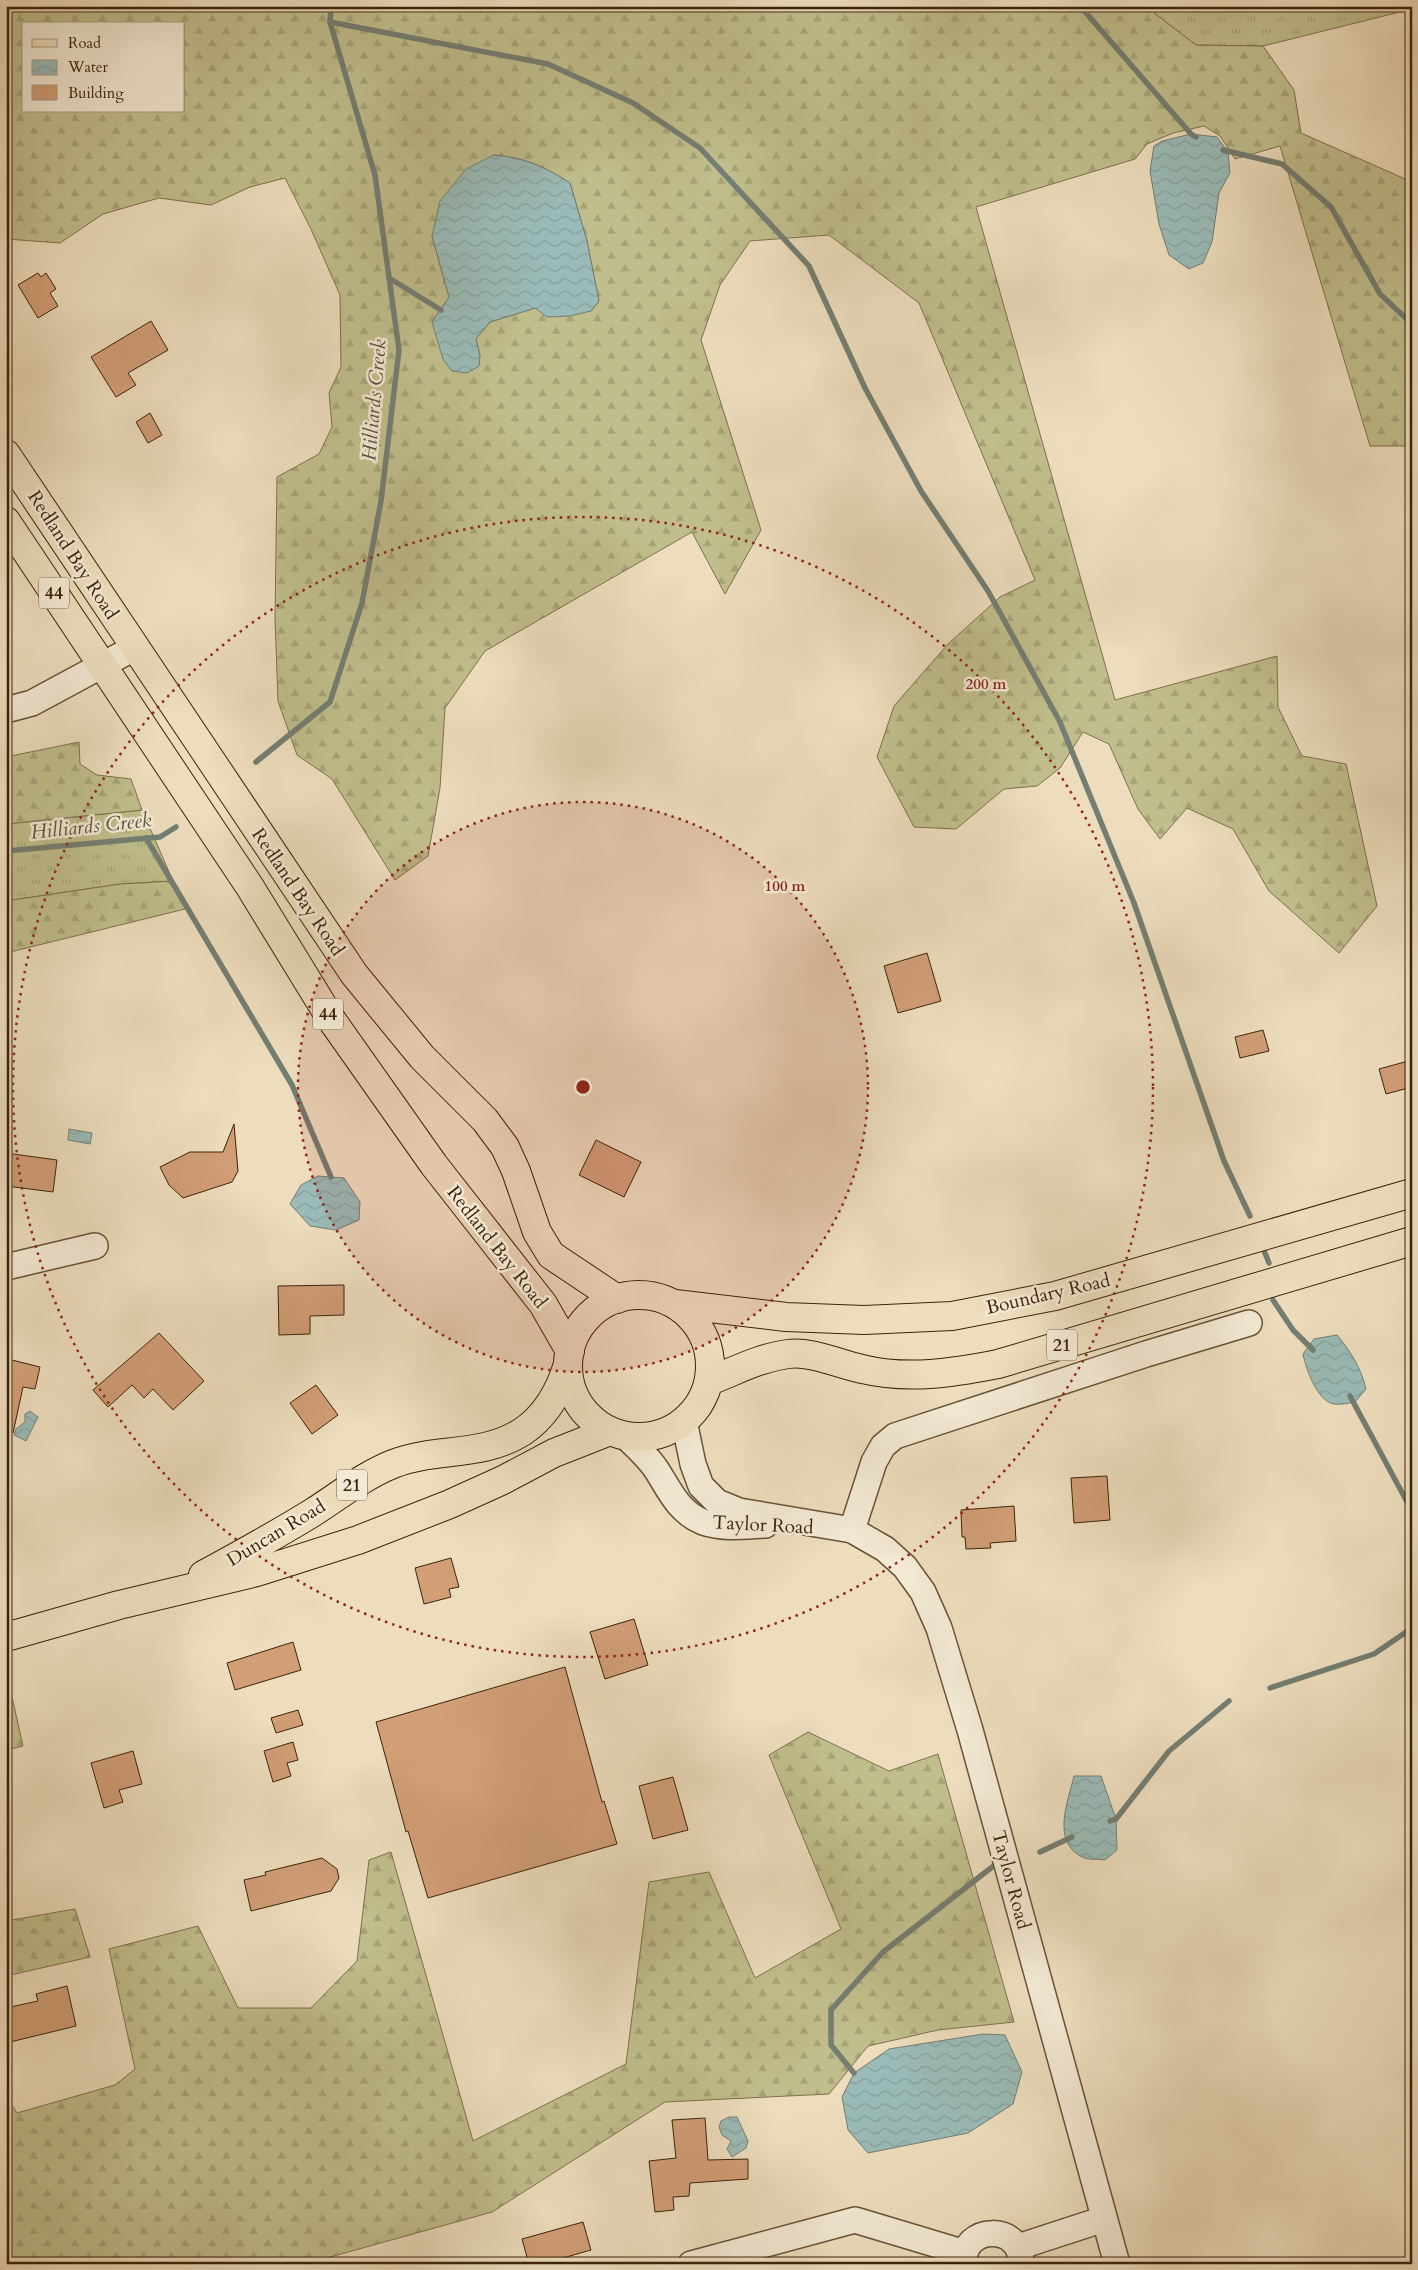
<svg xmlns="http://www.w3.org/2000/svg" width="1418" height="2270" font-family="Cardo,serif">
<defs>
<pattern id="grass-tufts" width="24" height="20" patternUnits="userSpaceOnUse" patternTransform="scale(1.25)"><rect width="24" height="20" fill="#c0be8c"/><path d="M3 7l-1-3M5 7V3M7 7l1-3M15 17l-1-3M17 17v-4M19 17l1-3" fill="none" stroke="#a6a377"/></pattern>
<pattern id="forest-firs" width="22" height="20" patternUnits="userSpaceOnUse" patternTransform="scale(1.25)"><rect width="22" height="20" fill="#c0be8c"/><path d="M5 1l3.5 6h-7zM16 11l3.5 6h-7z" fill="#a6a377"/></pattern>
<pattern id="water-waves" width="16" height="10" patternUnits="userSpaceOnUse" patternTransform="scale(1.25)"><rect width="16" height="10" fill="#9abbb7"/><path d="M0 5q4-4 8 0t8 0" fill="none" stroke="#86a09c"/></pattern>
</defs>
<rect width="100%" height="100%" fill="#edddbd"/>
<filter id="stains"><feTurbulence type="fractalNoise" baseFrequency=".004" numOctaves="4"/><feColorMatrix values="0 0 0 0 .2 0 0 0 0 .09 0 0 0 0 .02 0 0 0 .5 -.17"/></filter>
<radialGradient id="worn" r=".72"><stop offset=".6" stop-color="#630" stop-opacity="0"/><stop offset="1" stop-color="#630" stop-opacity=".3"/></radialGradient>
<!-- grass -->
<g fill="url(#grass-tufts)" stroke="#7e704c">
<polygon points="1145,6 1412,6 1412,9 1263,46 1196,45"/>
<polygon points="142,810 173,881 120,884 6,901 6,824"/>
</g>
<!-- forest -->
<g fill="url(#forest-firs)" stroke="#7e704c" fill-rule="evenodd">
<path d="M6,6H1145L1196,45L1263,46L1294,90L1301,133L1412,182V446H1370L1280,146L1235,159L1220,136L1204,126L1173,133L1147,144L1135,159L976,207L1115,700L1277,656L1278,707L1302,756L1346,764L1377,906L1339,953L1269,891L1233,829L1187,808L1160,839L1138,809L1109,744L1083,732L1060,768L1037,786L1004,789L956,829L914,827L877,757L894,706L948,644L1000,597L1035,580L919,303L829,235L750,241L720,285L701,340L761,530L725,594L692,532L485,651L445,708L440,788L428,856L395,880L332,779L297,755L278,701L275,618L277,477L319,454L332,427L329,393L341,367L340,295L311,229L285,178L250,187L211,205L159,198L103,214L60,243L6,239ZM24,24H184V111H24ZM494,155C526,158 543,166 570,183L587,241L599,301L591,311L535,308L490,322L476,339L480,356L432,322L449,297L432,236Z"/>
<polygon points="79,742 80,764 97,775 131,779 142,810 6,824 6,757"/>
<polygon points="173,881 189,908 6,953 6,901 120,884"/>
<polygon points="12,1697 23,1746 6,1750 6,1699"/>
<polygon points="808,1732 889,1771 938,1754 1014,2022 938,2030 868,2046 829,2094 665,2102 492,2212 305,2264 6,2264 6,2096 17,2113 115,2085 135,2069 109,1949 198,1926 238,2008 311,2008 357,1961 369,1860 391,1852 473,2141 626,2064 649,1882 709,1872 755,1978 841,1929 769,1755"/>
<polygon points="75,1909 90,1957 6,1976 6,1921"/>
</g>
<!-- water -->
<g fill="url(#water-waves)" stroke="#747e72">
<polygon points="1191,134 1217,137 1228,152 1230,173 1219,193 1212,242 1203,263 1189,269 1169,255 1159,224 1150,171 1154,146 1162,141"/>
<path d="M494,155C526,158 543,166 570,183L587,241L599,301L591,311L570,316L547,317L535,308L490,322L476,339L480,356L479,366L467,373L452,371L443,359L432,322L449,297L432,236L440,201L466,169Z"/>
<polygon points="69,1129 92,1133 90,1144 68,1140"/>
<polygon points="318,1176 344,1178 360,1202 359,1220 336,1230 310,1226 290,1204 301,1185"/>
<path d="M1337,1335C1351,1352 1361,1368 1366,1389L1355,1402C1349,1403 1340,1405 1334,1404C1317,1401 1306,1369 1303,1354L1314,1339Z"/>
<polygon points="30,1411 38,1417 26,1441 14,1435 16,1429 25,1422 25,1414"/>
<path d="M1074,1776H1101L1116,1819L1117,1850L1105,1860C1098,1859 1088,1860 1082,1857C1051,1841 1068,1802 1074,1776Z"/>
<polygon points="983,2034 1005,2035 1022,2072 1013,2104 968,2133 868,2153 848,2130 842,2097 854,2073 889,2049"/>
<polygon points="729,2117 737,2117 748,2141 746,2148 732,2157 727,2149 731,2141 722,2135 719,2127 721,2121"/>
</g>
<g fill="none" stroke-linecap="round" stroke-linejoin="round">
<!-- stream -->
<g stroke="#747e72" stroke-width="5.5">
<polyline points="1080,6 1191,134 1196,137"/>
<polyline points="330,22 548,64 633,103 700,148 809,266 865,388 921,491 988,591 1060,722 1134,903 1224,1161 1250,1216"/>
<polyline points="1223,150 1282,164 1331,207 1380,294 1412,324"/>
<polyline points="389,278 441,310"/>
<polyline points="256,762 330,702 362,603 381,501 399,350 375,175 330,22 331,6"/>
<polyline points="146,838 292,1085 331,1177"/>
<polyline points="6,851 160,837 176,827"/>
<polyline points="1263,1248 1269,1263"/>
<polyline points="1273,1300 1293,1330 1313,1350"/>
<polyline points="1350,1396 1412,1511"/>
<polyline points="1270,1688 1374,1654 1412,1628"/>
<polyline points="1110,1821 1116,1819 1169,1751 1229,1701"/>
<polyline points="1040,1852 1072,1837"/>
<polyline points="854,2073 831,2045 831,2010 883,1952 996,1864"/>
</g>
</g>
<!-- building -->
<g fill="#d19e76" stroke="#3b230b">
<polygon points="38,273 41,277 46,273 56,289 50,293 58,306 38,318 18,285"/>
<polygon points="151,321 168,350 128,373 136,385 116,397 91,357"/>
<polygon points="150,413 162,435 148,443 136,422"/>
<polygon points="927,953 941,1001 898,1013 884,966"/>
<polygon points="1263,1030 1269,1051 1240,1058 1235,1037"/>
<polygon points="1412,1060 1412,1087 1386,1094 1379,1069"/>
<polygon points="234,1124 238,1171 232,1182 183,1198 169,1185 160,1167 190,1152 223,1152"/>
<polygon points="596,1140 641,1162 624,1197 579,1175"/>
<polygon points="6,1153 57,1160 53,1192 6,1186"/>
<polygon points="344,1285 344,1315 310,1316 310,1334 279,1335 278,1286"/>
<polygon points="159,1333 204,1381 173,1410 153,1389 144,1398 132,1385 108,1407 93,1390"/>
<polygon points="8,1359 40,1367 35,1389 23,1387 13,1433 6,1432"/>
<polygon points="316,1385 338,1415 312,1434 290,1403"/>
<polygon points="1107,1476 1110,1520 1074,1523 1071,1478"/>
<polygon points="1014,1506 1016,1541 990,1543 991,1548 966,1549 965,1537 962,1537 961,1510"/>
<polygon points="451,1558 459,1587 449,1589 451,1597 424,1604 415,1568"/>
<polygon points="634,1619 648,1665 605,1679 590,1632"/>
<polygon points="293,1642 301,1670 235,1690 227,1663"/>
<polygon points="565,1667 602,1802 604,1801 617,1844 428,1898 408,1831 406,1832 376,1722"/>
<polygon points="298,1710 303,1725 276,1733 271,1718"/>
<polygon points="293,1742 298,1760 287,1763 291,1776 273,1782 264,1751"/>
<polygon points="133,1751 142,1784 119,1790 123,1802 104,1808 91,1763"/>
<polygon points="673,1777 688,1830 653,1839 639,1786"/>
<polygon points="322,1858 337,1869 339,1878 331,1891 251,1911 244,1880 266,1875 265,1872"/>
<polygon points="67,1986 76,2026 6,2043 6,2008 38,2001 36,1994"/>
<polygon points="705,2118 708,2160 748,2159 748,2179 690,2183 689,2196 673,2197 674,2210 655,2212 649,2161 676,2158 672,2120"/>
<polygon points="583,2222 591,2250 542,2264 529,2264 522,2239"/>
</g>
<g fill="none" stroke-linecap="round" stroke-linejoin="round">
<defs>
<g id="minor">
<polyline points="6,710 32,703 134,648"/>
<polyline points="6,1267 95,1246"/>
<polyline points="684,1421 693,1464 701,1486 717,1502 739,1511 852,1530 885,1549 905,1567 923,1592 939,1628 970,1730 1117,2264"/>
<path d="M624,1435C636,1446 647,1456 656,1469C669,1489 678,1512 703,1522C723,1529 745,1526 765,1525"/>
<polyline points="852,1530 874,1462 883,1446 895,1436 1146,1354 1249,1323"/>
<polyline points="1018,2247 1104,2219"/>
<polyline points="691,2264 855,2220 965,2253"/>
<path d="M964,2264C961,2224 1023,2223 1021,2264"/>
</g>
<g id="major">
<polyline points="6,454 354,974 422,1057 485,1120 505,1147 516,1171 537,1232 551,1255 617,1299"/>
<polyline points="6,521 250,887 331,1019 434,1165 543,1304 570,1351"/>
</g>
<g id="highway">
<circle cx="639" cy="1366" r="71"/>
<polyline points="675,1304 786,1317 864,1320 952,1316 1055,1296 1412,1193"/>
<path d="M709,1381C736,1371 758,1358 788,1354C812,1351 838,1364 862,1369C908,1380 952,1373 998,1364L1412,1241"/>
<path d="M203,1575C240,1555 276,1535 312,1513C339,1496 363,1476 393,1464C437,1447 480,1458 522,1432C546,1416 560,1391 568,1364"/>
<polyline points="6,1637 119,1605 257,1572 358,1540 450,1504 503,1480 554,1453 610,1431"/>
</g>
</defs>
<!-- minor casing -->
<use href="#minor" stroke="#685238" stroke-width="28"/>
<!-- major casing -->
<use href="#major" stroke="#3b230b" stroke-width="30"/>
<!-- highway casing -->
<use href="#highway" stroke="#3b230b" stroke-width="30"/>
<!-- minor -->
<use href="#minor" stroke="#f3e9d4" stroke-width="25"/>
<!-- major -->
<use href="#major" stroke="#edddbd" stroke-width="28"/>
<!-- highway -->
<use href="#highway" stroke="#edddbd" stroke-width="28"/>
</g>
<!-- distance rings -->
<circle cx="583" cy="1087" r="285" fill="#8f2418" fill-opacity=".12"/>
<g fill="none" stroke="#8f2418" stroke-width="2.5" stroke-dasharray="2.5 5">
<circle cx="583" cy="1087" r="285"/>
<circle cx="583" cy="1087" r="570"/>
</g>
<g text-anchor="middle" dominant-baseline="central" stroke-width="5" stroke-linejoin="round" paint-order="stroke">
<!-- shield labels -->
<g fill="#f3e9d4" stroke="#725e47" stroke-width="1">
<rect x="39" y="577.5" width="30" height="31" rx="4"/>
<rect x="313" y="998.5" width="30" height="31" rx="4"/>
<rect x="1047" y="1329.5" width="30" height="31" rx="4"/>
<rect x="337" y="1469.5" width="30" height="31" rx="4"/>
</g>
<g font-size="18" font-weight="bold" fill="#3b230b">
<text x="54" y="593">44</text>
<text x="328" y="1014">44</text>
<text x="1062" y="1345">21</text>
<text x="352" y="1485">21</text>
</g>
<!-- street labels -->
<g font-size="19" fill="#3b230b" stroke="#f3e9d4">
<text transform="translate(73 555) rotate(57)">Redland Bay Road</text>
<text transform="translate(298 892) rotate(56)">Redland Bay Road</text>
<text transform="translate(497 1247) rotate(52)">Redland Bay Road</text>
<text transform="translate(1048 1294) rotate(-13)">Boundary Road</text>
<text transform="translate(763 1525) rotate(3)">Taylor Road</text>
<text transform="translate(276 1533) rotate(-31)">Duncan Road</text>
<text transform="translate(1011 1880) rotate(75)">Taylor Road</text>
</g>
<!-- water labels -->
<g font-size="20" font-style="italic" fill="#58513f" stroke="#f3e9d4">
<text transform="translate(374 400) rotate(-85)">Hilliards Creek</text>
<text transform="translate(91 826) rotate(-6)">Hilliards Creek</text>
</g>
</g>
<circle cx="583" cy="1087" r="8" fill="#8f2418" stroke="#f3e9d4" stroke-width="2.5"/>
<g font-size="15" text-anchor="middle" font-weight="bold" fill="#8f2418" stroke="#f3e9d4" stroke-width="5" stroke-linejoin="round" paint-order="stroke">
<text x="986" y="689">200 m</text>
<text x="785" y="891">100 m</text>
</g>
<!-- margin -->
<rect width="1418" height="2270" fill="none" stroke="#edddbd" stroke-width="25"/>
<rect x="8" y="8" width="1403" height="2255" fill="none" stroke="#3b230b" stroke-width="2.5"/>
<rect x="12" y="12" width="1393" height="2245" fill="none" stroke="#3b230b"/>
<!-- legend -->
<rect x="22" y="22" width="162" height="90" fill="#f3e9d4" stroke="#a99a84"/>
<rect x="32" y="39" width="25" height="8" fill="#edddbd" stroke="#a99a84"/>
<text x="68" y="48" font-size="15" fill="#3b230b">Road</text>
<rect x="32" y="60" width="25" height="15" fill="url(#water-waves)" stroke="#a99a84"/>
<text x="68" y="72" font-size="15" fill="#3b230b">Water</text>
<rect x="32" y="85" width="25" height="15" fill="#d19e76" stroke="#a99a84"/>
<text x="68" y="98" font-size="15" fill="#3b230b">Building</text>
<rect width="100%" height="100%" filter="url(#stains)"/>
<rect width="100%" height="100%" fill="url(#worn)"/>
</svg>
